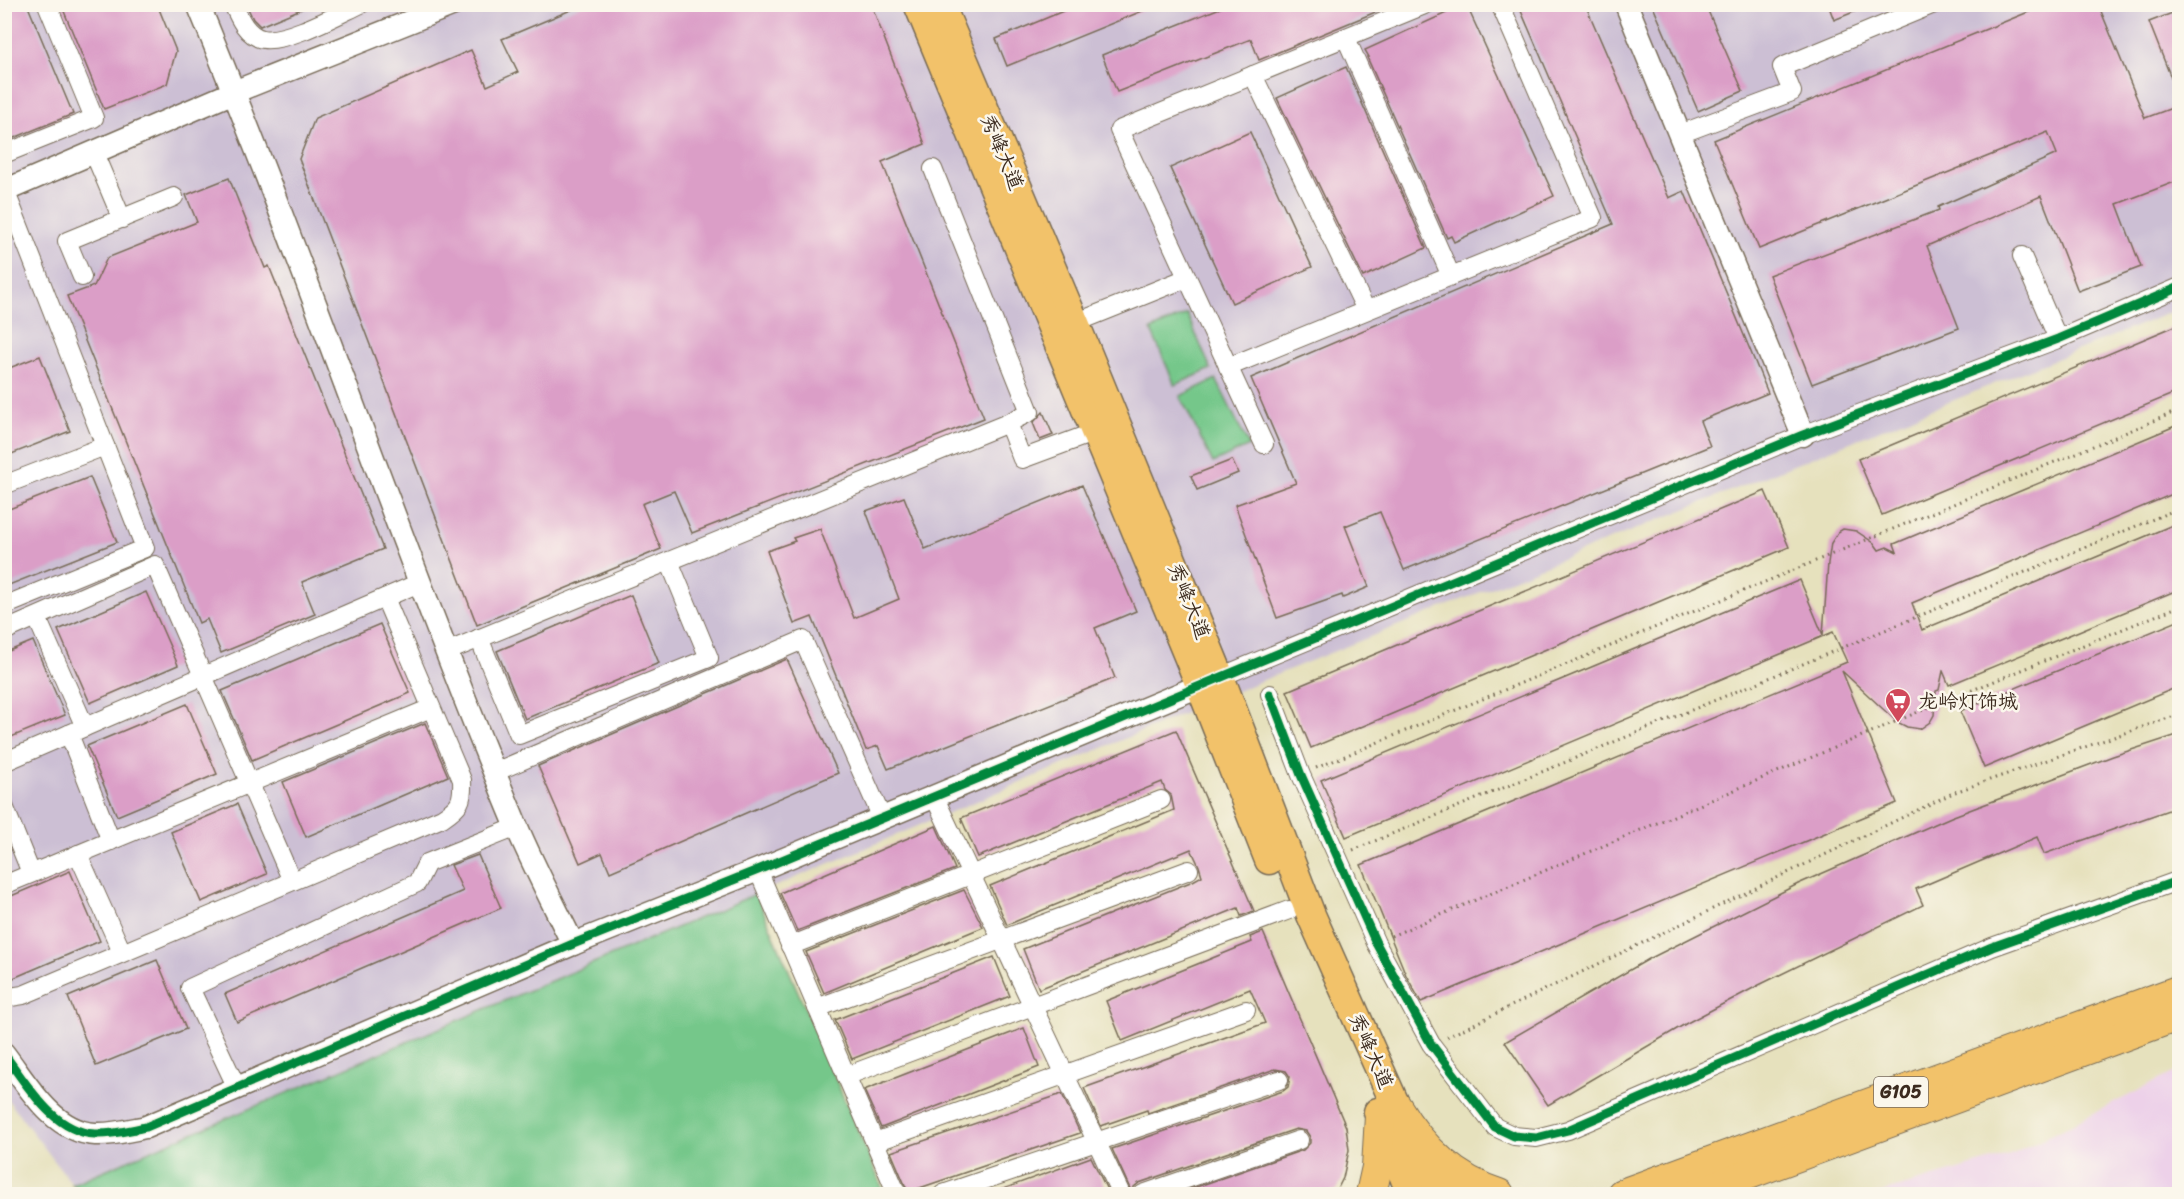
<svg xmlns="http://www.w3.org/2000/svg" width="2184" height="1199" font-family="Sriracha,'LXGW WenKai TC',sans-serif">
<rect width="100%" height="100%" fill="#fbf7ec"/>
<filter id="ink" filterUnits="userSpaceOnUse"><feTurbulence type="fractalNoise" baseFrequency=".0167" numOctaves="2"/><feDisplacementMap in="SourceGraphic" scale="12" xChannelSelector="R" yChannelSelector="G"/><feConvolveMatrix kernelMatrix="1 2 1 2 8 2 1 2 1" color-interpolation-filters="sRGB"/></filter>
<filter id="wash" filterUnits="userSpaceOnUse"><feTurbulence type="fractalNoise" baseFrequency=".008" numOctaves="4" result="noise"/><feDisplacementMap in="SourceGraphic" scale="24" xChannelSelector="R" yChannelSelector="G"/><feGaussianBlur stdDeviation="1.35" result="paint"/><feColorMatrix in="noise" values="0 0 0 0 0 0 0 0 0 0 0 0 0 0 0 0 0 1.4 0 .05"/><feComposite in="paint" operator="in"/></filter>
<g filter="url(#wash)">
<rect width="100%" height="100%" fill="#e6e1bd"/>
<!-- built -->
<polygon fill="#edd1e9" points="2179,1070 2179,1194 1875,1194 2013,1154"/>
<!-- industrial -->
<polygon fill="#ccbfd4" points="4,5 2179,5 2179,309 1256,683 757,894 885,1194 83,1194 72,1184 5,1096"/>
<!-- green -->
<g fill="#75c78a" stroke="#587854" stroke-width="1.5">
<polygon points="1187,314 1211,369 1175,385 1151,330"/>
<polygon points="1216,379 1249,446 1213,463 1180,396"/>
<polygon points="756,894 885,1194 83,1194 72,1184"/>
</g>
<g id="blocks">
<!-- building -->
<g fill="#db9ec7">
<polygon points="4,4 27,4 73,114 4,142"/>
<polygon points="61,4 157,4 176,51 167,84 104,109"/>
<polygon points="246,4 311,4 311,5 260,26 253,19"/>
<polygon points="585,4 871,4 925,144 882,162 984,418 692,533 674,491 642,504 661,549 477,625 299,159 315,118 471,50 487,86 518,72 502,39"/>
<polygon points="1080,4 1157,5 1007,66 996,39"/>
<polygon points="1230,4 1395,4 1259,60 1251,39 1117,92 1102,55"/>
<polygon points="1466,4 1554,196 1454,242 1451,236 1447,238 1367,57 1369,57 1365,50"/>
<polygon points="1518,4 1585,4 1669,198 1684,191 1768,393 1700,421 1710,446 1404,570 1380,512 1345,526 1369,587 1343,598 1342,595 1277,618 1235,505 1296,483 1251,378 1613,224"/>
<polygon points="1652,4 1705,4 1743,91 1698,111"/>
<polygon points="1828,4 1871,4 1871,5 1834,20"/>
<polygon points="2048,4 2098,4 2145,118 2180,105 2180,180 2117,204 2141,267 2078,291 2041,196 1927,246 1959,328 1812,384 1769,275 1939,210 1938,207 2057,154 2048,132 1759,249 1714,140"/>
<polygon points="2180,10 2180,98 2179,98 2149,22"/>
<polygon points="1346,67 1426,248 1363,277 1277,98"/>
<polygon points="1250,132 1312,267 1232,303 1170,168"/>
<polygon points="229,178 265,268 269,266 383,549 302,582 315,614 221,653 207,619 199,623 67,296 94,286 107,258 197,222 186,195"/>
<polygon points="2180,324 2180,391 1882,515 1858,459"/>
<polygon points="40,356 70,431 4,457 4,370"/>
<polygon points="1043,412 1053,435 1040,440 1033,423"/>
<polygon points="2180,424 2180,491 1912,603 1922,630 2180,522 2180,589 1949,685 1943,671 1939,690 1936,691 1934,715 1930,722 1920,729 1907,727 1897,722 1842,671 1897,803 1421,1002 1406,975 1361,865 1847,662 1833,632 1346,837 1321,780 1800,580 1823,635 1828,563 1831,543 1838,532 1843,529 1856,531 1874,543 1879,550 1887,547 1897,552 1894,544"/>
<polygon points="1232,460 1238,473 1197,490 1191,476"/>
<polygon points="90,477 117,542 4,587 4,511"/>
<polygon points="1082,485 1136,611 1095,628 1115,678 888,769 878,746 866,750 812,617 794,624 767,551 795,541 793,538 820,529 854,618 899,599 866,511 904,497 925,549"/>
<polygon points="1765,491 1789,547 1311,748 1287,691"/>
<polygon points="146,592 178,665 90,703 58,630"/>
<polygon points="631,595 659,663 525,719 497,651"/>
<polygon points="2180,620 2180,686 1984,768 1960,711"/>
<polygon points="380,624 410,693 252,760 222,691"/>
<polygon points="33,641 65,715 4,740 4,653"/>
<polygon points="787,659 838,773 610,872 602,853 580,863 538,766"/>
<polygon points="187,704 217,774 117,816 87,746"/>
<polygon points="425,723 448,776 306,837 283,782"/>
<polygon points="1176,730 1254,911 1241,916 1238,908 1039,989 1023,949 1193,881 1202,876 1199,866 1191,849 1007,925 990,886 1174,810 1171,795 1165,790 1162,782 978,857 961,818"/>
<polygon points="2180,734 2180,806 2044,854 2037,837 1916,889 1923,905 1759,985 1687,1023 1548,1105 1505,1042 1649,959 1798,884 1951,817 2113,756"/>
<polygon points="237,804 267,874 201,902 171,832"/>
<polygon points="936,826 955,869 797,931 780,893"/>
<polygon points="478,855 501,908 237,1022 225,994 463,891 451,865"/>
<polygon points="70,871 100,941 4,982 4,899"/>
<polygon points="964,890 983,927 824,993 806,952"/>
<polygon points="1263,932 1346,1127 1349,1150 1343,1178 1337,1190 1325,1194 1176,1194 1303,1150 1310,1143 1310,1137 1306,1131 1296,1129 1139,1183 1134,1187 1132,1193 1112,1149 1283,1091 1288,1087 1290,1077 1286,1071 1275,1069 1148,1113 1147,1110 1101,1126 1084,1088 1265,1023 1250,989 1122,1041 1106,1001 1252,942 1250,937"/>
<polygon points="994,957 1010,996 852,1059 835,1020"/>
<polygon points="157,960 186,1029 96,1066 68,997"/>
<polygon points="1024,1028 1039,1067 881,1128 864,1090"/>
<polygon points="1062,1094 1080,1133 908,1192 891,1152"/>
<polygon points="1091,1157 1109,1194 992,1194 992,1193"/>
</g>
</g>
</g>
<g filter="url(#ink)">
<use href="#blocks" fill-opacity="0" stroke="#776a56" stroke-width="1.5"/>
<g fill="none" stroke-linecap="round" stroke-linejoin="round">
<defs>
<g id="minor">
<path d="M233,4C239,18 247,36 263,39C286,43 339,14 361,4"/>
<polyline points="1346,38 1451,276"/>
<polyline points="1253,75 1366,310"/>
<polyline points="1680,134 1792,92 1782,67 1934,4"/>
<polyline points="94,153 122,219"/>
<polyline points="4,154 94,118 47,4"/>
<polyline points="933,169 1030,412 1008,423"/>
<polyline points="2022,256 2058,339"/>
<polyline points="82,277 67,241 174,197"/>
<polyline points="1075,323 1187,278"/>
<polyline points="1228,367 1593,218 1500,4"/>
<polyline points="1264,444 1119,130 1427,4"/>
<polyline points="4,485 105,446"/>
<polyline points="4,606 145,548 5,190"/>
<polyline points="37,618 85,727"/>
<polyline points="4,631 155,565 292,881"/>
<polyline points="479,638 519,735 709,658 669,561"/>
<polyline points="446,652 1008,423 1022,459 1095,432"/>
<polyline points="1220,677 1803,435 2058,339 2180,287"/>
<polyline points="1270,694 1301,775 1376,943 1431,1044 1495,1127 1514,1136 1536,1138 1568,1130 1992,947 2180,880"/>
<polyline points="69,734 111,841"/>
<polyline points="4,762 419,583"/>
<polyline points="495,772 803,640 882,818"/>
<polyline points="934,796 1121,1194"/>
<polyline points="4,806 31,873"/>
<polyline points="78,854 122,952"/>
<polyline points="758,870 897,1194"/>
<polyline points="4,885 431,708"/>
<polyline points="790,946 1161,800"/>
<path d="M4,998L23,995L442,818C460,806 463,802 462,780L385,598"/>
<polyline points="817,1008 1189,870"/>
<polyline points="846,1076 1289,910"/>
<polyline points="237,1088 190,988 417,883 427,863 517,827"/>
<polyline points="875,1142 1246,1010"/>
<polyline points="943,1194 1279,1080"/>
<polyline points="1143,1194 1299,1140"/>
</g>
<g id="tertiary">
<path d="M198,4C310,275 403,554 516,825C533,865 554,905 573,944"/>
<polyline points="1626,4 1803,435"/>
<polyline points="4,191 234,92 454,4"/>
<path d="M4,1054C27,1084 53,1132 95,1134C112,1135 130,1130 146,1127L573,944L758,870L1216,679"/>
</g>
<g id="primary">
<polyline points="918,4 1200,685 1269,860"/>
<polyline points="940,4 1075,323 1220,677 1311,915 1396,1106 1442,1194"/>
<polyline points="1378,1112 1411,1194"/>
</g>
<g id="trunk">
<path d="M1396,1106C1420,1146 1453,1180 1499,1194"/>
<polyline points="1371,1194 1377,1167 1380,1116"/>
<polyline points="1622,1194 2180,990"/>
<polyline points="1695,1194 2180,1015"/>
</g>
</defs>
<!-- minor casing -->
<use href="#minor" stroke="#776a56" stroke-width="20"/>
<!-- tertiary casing -->
<use href="#tertiary" stroke="#776a56" stroke-width="25"/>
<!-- primary casing -->
<use href="#primary" stroke="#776a56" stroke-width="31"/>
<!-- trunk casing -->
<use href="#trunk" stroke="#776a56" stroke-width="32"/>
<!-- path -->
<g stroke="#776a56" stroke-width="3" stroke-dasharray="1.5 4.5" stroke-linecap="butt">
<polyline points="1316,768 2180,410"/>
<polyline points="1353,850 2180,508"/>
<polyline points="1391,936 1923,710 2180,606"/>
<polyline points="1447,1037 1955,792 2180,714"/>
</g>
<!-- minor -->
<use href="#minor" stroke="#fff" stroke-width="18"/>
<!-- tertiary -->
<use href="#tertiary" stroke="#fff" stroke-width="22"/>
<!-- primary -->
<use href="#primary" stroke="#f2c26a" stroke-width="28"/>
<!-- trunk -->
<use href="#trunk" stroke="#f2c26a" stroke-width="30"/>
<defs>
<g id="cycleway">
<polyline points="1270,694 1301,775 1376,943 1431,1044 1495,1127 1514,1136 1536,1138 1568,1130 1992,947 2180,880"/>
<path d="M4,1054C27,1084 53,1132 95,1134C112,1135 130,1130 146,1127L573,944L758,870L1803,435L2058,339L2180,287"/>
</g>
</defs>
<!-- cycleway casing -->
<use href="#cycleway" stroke="#fbf7ec" stroke-width="13"/>
<!-- cycleway -->
<use href="#cycleway" stroke="#00873e" stroke-width="9"/>
</g>
</g>
<!-- icons -->
<defs>
<symbol id="supermarket-pin" viewBox="-11 -11 22 30"><path d="M0 17L-7.5 6A9.5 9.5 0 1 1 7.5 6Z" fill="#d1495b" stroke="#fbf7ec"/><path d="M-6-5.5h2.5l.6 2H6L4.5 2H-2.5L-4.4-4H-6ZM-1.5 3.2a1.3 1.3 0 1 0 .1 0ZM3 3.2a1.3 1.3 0 1 0 .1 0Z" fill="#fff"/></symbol>
</defs>
<g fill-rule="evenodd">
<use href="#supermarket-pin" x="1883" y="686" width="30" height="40"/>
</g>
<g text-anchor="middle" dominant-baseline="central" stroke-width="5" stroke-linejoin="round" paint-order="stroke">
<!-- shield labels -->
<rect fill="#fbf7ec" stroke="#75685c" stroke-width="1.5" x="1874" y="1077" width="54" height="30" rx="4.5"/>
<g font-size="18" font-weight="bold" fill="#3b2a1e">
<text x="1901" y="1092">G105</text>
</g>
<!-- street labels -->
<g font-size="20" fill="#3b2a1e" stroke="#fbf7ec">
<text transform="translate(1002 152) rotate(67)">秀峰大道</text>
<text transform="translate(1189 601) rotate(68)">秀峰大道</text>
<text transform="translate(1371 1051) rotate(66)">秀峰大道</text>
</g>
<!-- poi labels -->
<g font-size="20" fill="#3b2a1e" stroke="#fbf7ec" text-anchor="start">
<text x="1918" y="701">龙岭灯饰城</text>
</g>
</g>
<!-- margin -->
<rect width="2184" height="1199" fill="none" stroke="#fbf7ec" stroke-width="24"/>
</svg>
